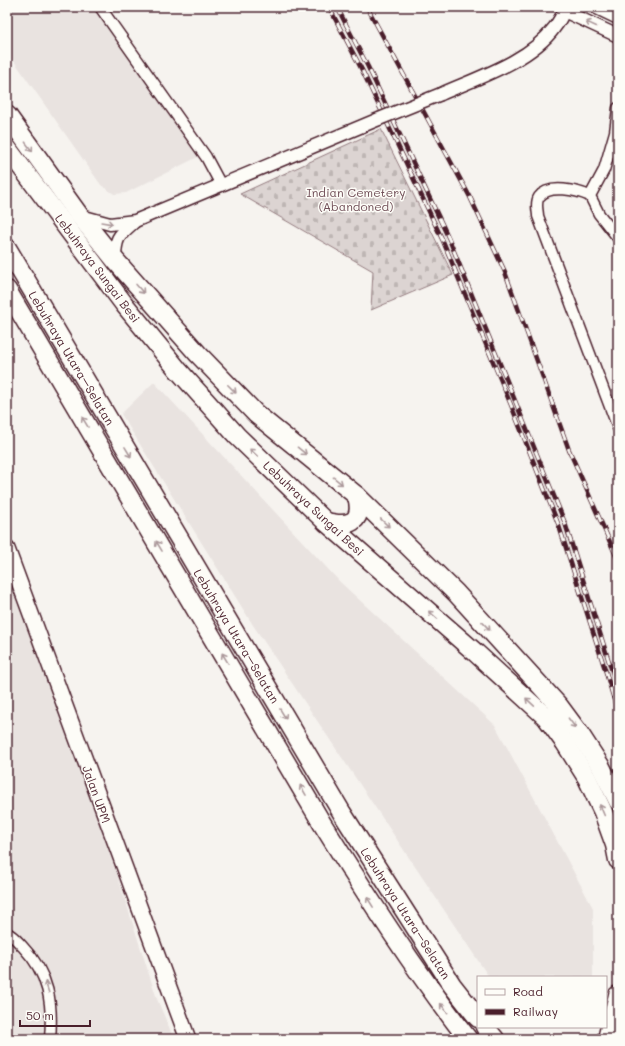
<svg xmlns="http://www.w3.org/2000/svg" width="625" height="1046" font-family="Mali,sans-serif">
<defs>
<pattern id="cemetery-stones" width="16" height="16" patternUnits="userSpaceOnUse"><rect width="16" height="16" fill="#dcd4d2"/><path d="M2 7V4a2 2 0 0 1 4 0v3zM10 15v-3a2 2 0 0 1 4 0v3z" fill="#beb6b4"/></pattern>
</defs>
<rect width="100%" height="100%" fill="#f6f3ef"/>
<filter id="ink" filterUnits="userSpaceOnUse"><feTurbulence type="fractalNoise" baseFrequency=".025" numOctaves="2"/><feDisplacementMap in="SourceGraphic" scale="8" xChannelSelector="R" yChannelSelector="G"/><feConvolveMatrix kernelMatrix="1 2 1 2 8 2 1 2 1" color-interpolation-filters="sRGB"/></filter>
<g filter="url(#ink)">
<!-- built -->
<g fill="#e9e3e0">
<polygon points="13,7 94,7 200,156 126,193 114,194 101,185 7,51 7,10"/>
<polygon points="154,382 340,582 495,725 593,908 593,977 489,977 253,625 121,414"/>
<polygon points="7,567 103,831 157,999 174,1039 7,1039"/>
</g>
<!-- cemetery -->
<polygon fill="url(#cemetery-stones)" stroke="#937a7e" points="381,129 453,275 371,310 373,271 240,194"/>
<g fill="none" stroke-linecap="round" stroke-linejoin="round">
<defs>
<g id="minor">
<polyline points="100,7 206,157 221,185"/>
<polyline points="618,108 615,132 604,170 590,196 599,214 618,238"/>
<path d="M590,196C578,191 549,183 539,197C535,203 538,211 538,216L618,428"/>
<path d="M7,933C14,936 18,942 23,947C49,974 53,1003 50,1039"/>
</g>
<g id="tertiary">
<polyline points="595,7 618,18"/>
<polyline points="564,11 618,36"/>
<path d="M441,94C477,78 530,61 554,28C559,22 563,14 566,7"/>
<polyline points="81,216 110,224 135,221 379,119"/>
<path d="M115,260C115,238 118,236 134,222"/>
</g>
<polyline id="primary" points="7,549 188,1039"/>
<g id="motorway">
<polyline points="7,115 79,215 115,260 198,354 256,414 357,496 456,593 559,706 579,733 601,767 618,801"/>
<polyline points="7,148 124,304 178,370 237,436 326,522 476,653 546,717 565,743 587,778 603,812 615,845 618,860"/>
<polyline points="7,248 342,813 452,985 478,1018"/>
<path d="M7,290L323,825C369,899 415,971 468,1039"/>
<path d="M326,522C348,527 364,524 357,496"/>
<polyline points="485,1027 495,1039"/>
<polyline points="607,1039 618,995"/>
</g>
</defs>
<!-- minor casing -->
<use href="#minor" stroke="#4a1f2b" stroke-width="13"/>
<!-- tertiary casing -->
<use href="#tertiary" stroke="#4a1f2b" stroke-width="15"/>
<!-- primary casing -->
<use href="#primary" stroke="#4a1f2b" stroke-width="18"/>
<!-- motorway casing -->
<use href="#motorway" stroke="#4a1f2b" stroke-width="21"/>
<!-- minor -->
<use href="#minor" stroke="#fdfcf7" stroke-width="10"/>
<!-- tertiary -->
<use href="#tertiary" stroke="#fdfcf7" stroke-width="12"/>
<!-- primary -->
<use href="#primary" stroke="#fdfcf7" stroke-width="15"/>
<!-- motorway -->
<use href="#motorway" stroke="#fdfcf7" stroke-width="18"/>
<defs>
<g id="rail">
<polyline points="329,7 362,70 443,241 511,405 559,526 605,669 618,713"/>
<polyline points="337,7 368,67 449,239 516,403 565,523 618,690"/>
<polyline points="367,7 470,197 505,272 569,450 618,560"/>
</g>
</defs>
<!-- rail casing -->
<use href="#rail" stroke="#4a1f2b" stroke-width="4.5"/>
<!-- rail -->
<use href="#rail" stroke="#fdfcf7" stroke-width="3" stroke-dasharray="9" stroke-linecap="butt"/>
<defs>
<polyline id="tertiary-bridge" points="379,119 441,94"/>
</defs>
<!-- tertiary-bridge casing -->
<use href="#tertiary-bridge" stroke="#4a1f2b" stroke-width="15" stroke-linecap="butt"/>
<!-- tertiary-bridge -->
<use href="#tertiary-bridge" stroke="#fdfcf7" stroke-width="12"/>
</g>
<!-- one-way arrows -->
<defs><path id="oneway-shaft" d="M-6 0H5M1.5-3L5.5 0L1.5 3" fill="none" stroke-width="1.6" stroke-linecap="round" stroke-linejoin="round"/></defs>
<g stroke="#ac999b">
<use href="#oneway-shaft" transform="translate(591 24) rotate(-155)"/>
<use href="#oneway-shaft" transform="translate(29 147) rotate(53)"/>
<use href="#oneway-shaft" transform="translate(107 223) rotate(10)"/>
<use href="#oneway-shaft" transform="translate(140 289) rotate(49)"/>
<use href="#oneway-shaft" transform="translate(232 389) rotate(45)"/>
<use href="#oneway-shaft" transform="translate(85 422) rotate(-121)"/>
<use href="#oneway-shaft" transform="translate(302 451) rotate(39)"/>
<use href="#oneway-shaft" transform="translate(128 452) rotate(59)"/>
<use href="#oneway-shaft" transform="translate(254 453) rotate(-136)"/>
<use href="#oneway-shaft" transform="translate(338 481) rotate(39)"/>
<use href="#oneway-shaft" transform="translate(385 523) rotate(44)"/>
<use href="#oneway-shaft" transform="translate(159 546) rotate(-121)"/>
<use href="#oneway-shaft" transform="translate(433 615) rotate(-139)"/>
<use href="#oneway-shaft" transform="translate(486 626) rotate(47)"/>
<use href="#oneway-shaft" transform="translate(225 658) rotate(-121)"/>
<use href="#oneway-shaft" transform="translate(530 702) rotate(-137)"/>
<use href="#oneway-shaft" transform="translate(283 714) rotate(59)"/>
<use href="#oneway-shaft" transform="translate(572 723) rotate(53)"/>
<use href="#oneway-shaft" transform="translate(303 790) rotate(-120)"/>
<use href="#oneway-shaft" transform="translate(602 810) rotate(-113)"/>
<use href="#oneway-shaft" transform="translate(370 902) rotate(-122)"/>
<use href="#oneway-shaft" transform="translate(47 987) rotate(-108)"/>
<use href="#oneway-shaft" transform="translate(444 1008) rotate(-128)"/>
</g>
</g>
<g text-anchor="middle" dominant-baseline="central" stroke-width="3" stroke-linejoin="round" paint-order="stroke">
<!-- park labels -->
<g font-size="12" fill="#6e4c55" stroke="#fdfcf7">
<text x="356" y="192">Indian Cemetery<tspan x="356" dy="14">(Abandoned)</tspan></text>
</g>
<!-- street labels -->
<g font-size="12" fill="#4a1f2b" stroke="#fdfcf7">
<text transform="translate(98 268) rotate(53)">Lebuhraya Sungai Besi</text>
<text transform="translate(72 358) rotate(59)">Lebuhraya Utara–Selatan</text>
<text transform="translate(314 508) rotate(43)">Lebuhraya Sungai Besi</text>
<text transform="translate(237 636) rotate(59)">Lebuhraya Utara–Selatan</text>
<text transform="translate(97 794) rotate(70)">Jalan UPM</text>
<text transform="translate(406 913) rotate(57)">Lebuhraya Utara–Selatan</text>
</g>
</g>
<!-- margin -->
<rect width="625" height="1046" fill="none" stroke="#fdfcf7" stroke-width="24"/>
<rect x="12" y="12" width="601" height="1022" fill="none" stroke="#4a1f2b" stroke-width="1.5" filter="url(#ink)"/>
<!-- legend -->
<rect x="477" y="976" width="130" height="52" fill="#fdfcf7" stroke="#b5a4a5"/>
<rect x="485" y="989" width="20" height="6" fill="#fdfcf7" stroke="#b5a4a5"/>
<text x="513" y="996" font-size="12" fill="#4a1f2b">Road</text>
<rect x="485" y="1009" width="20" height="6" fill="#4a1f2b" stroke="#b5a4a5"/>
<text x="513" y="1016" font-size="12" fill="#4a1f2b">Railway</text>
<!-- scale -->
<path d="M20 1020v6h70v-6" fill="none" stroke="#4a1f2b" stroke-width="2"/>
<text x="26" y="1020" font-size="12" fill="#4a1f2b" stroke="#fdfcf7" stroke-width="3" paint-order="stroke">50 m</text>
</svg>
